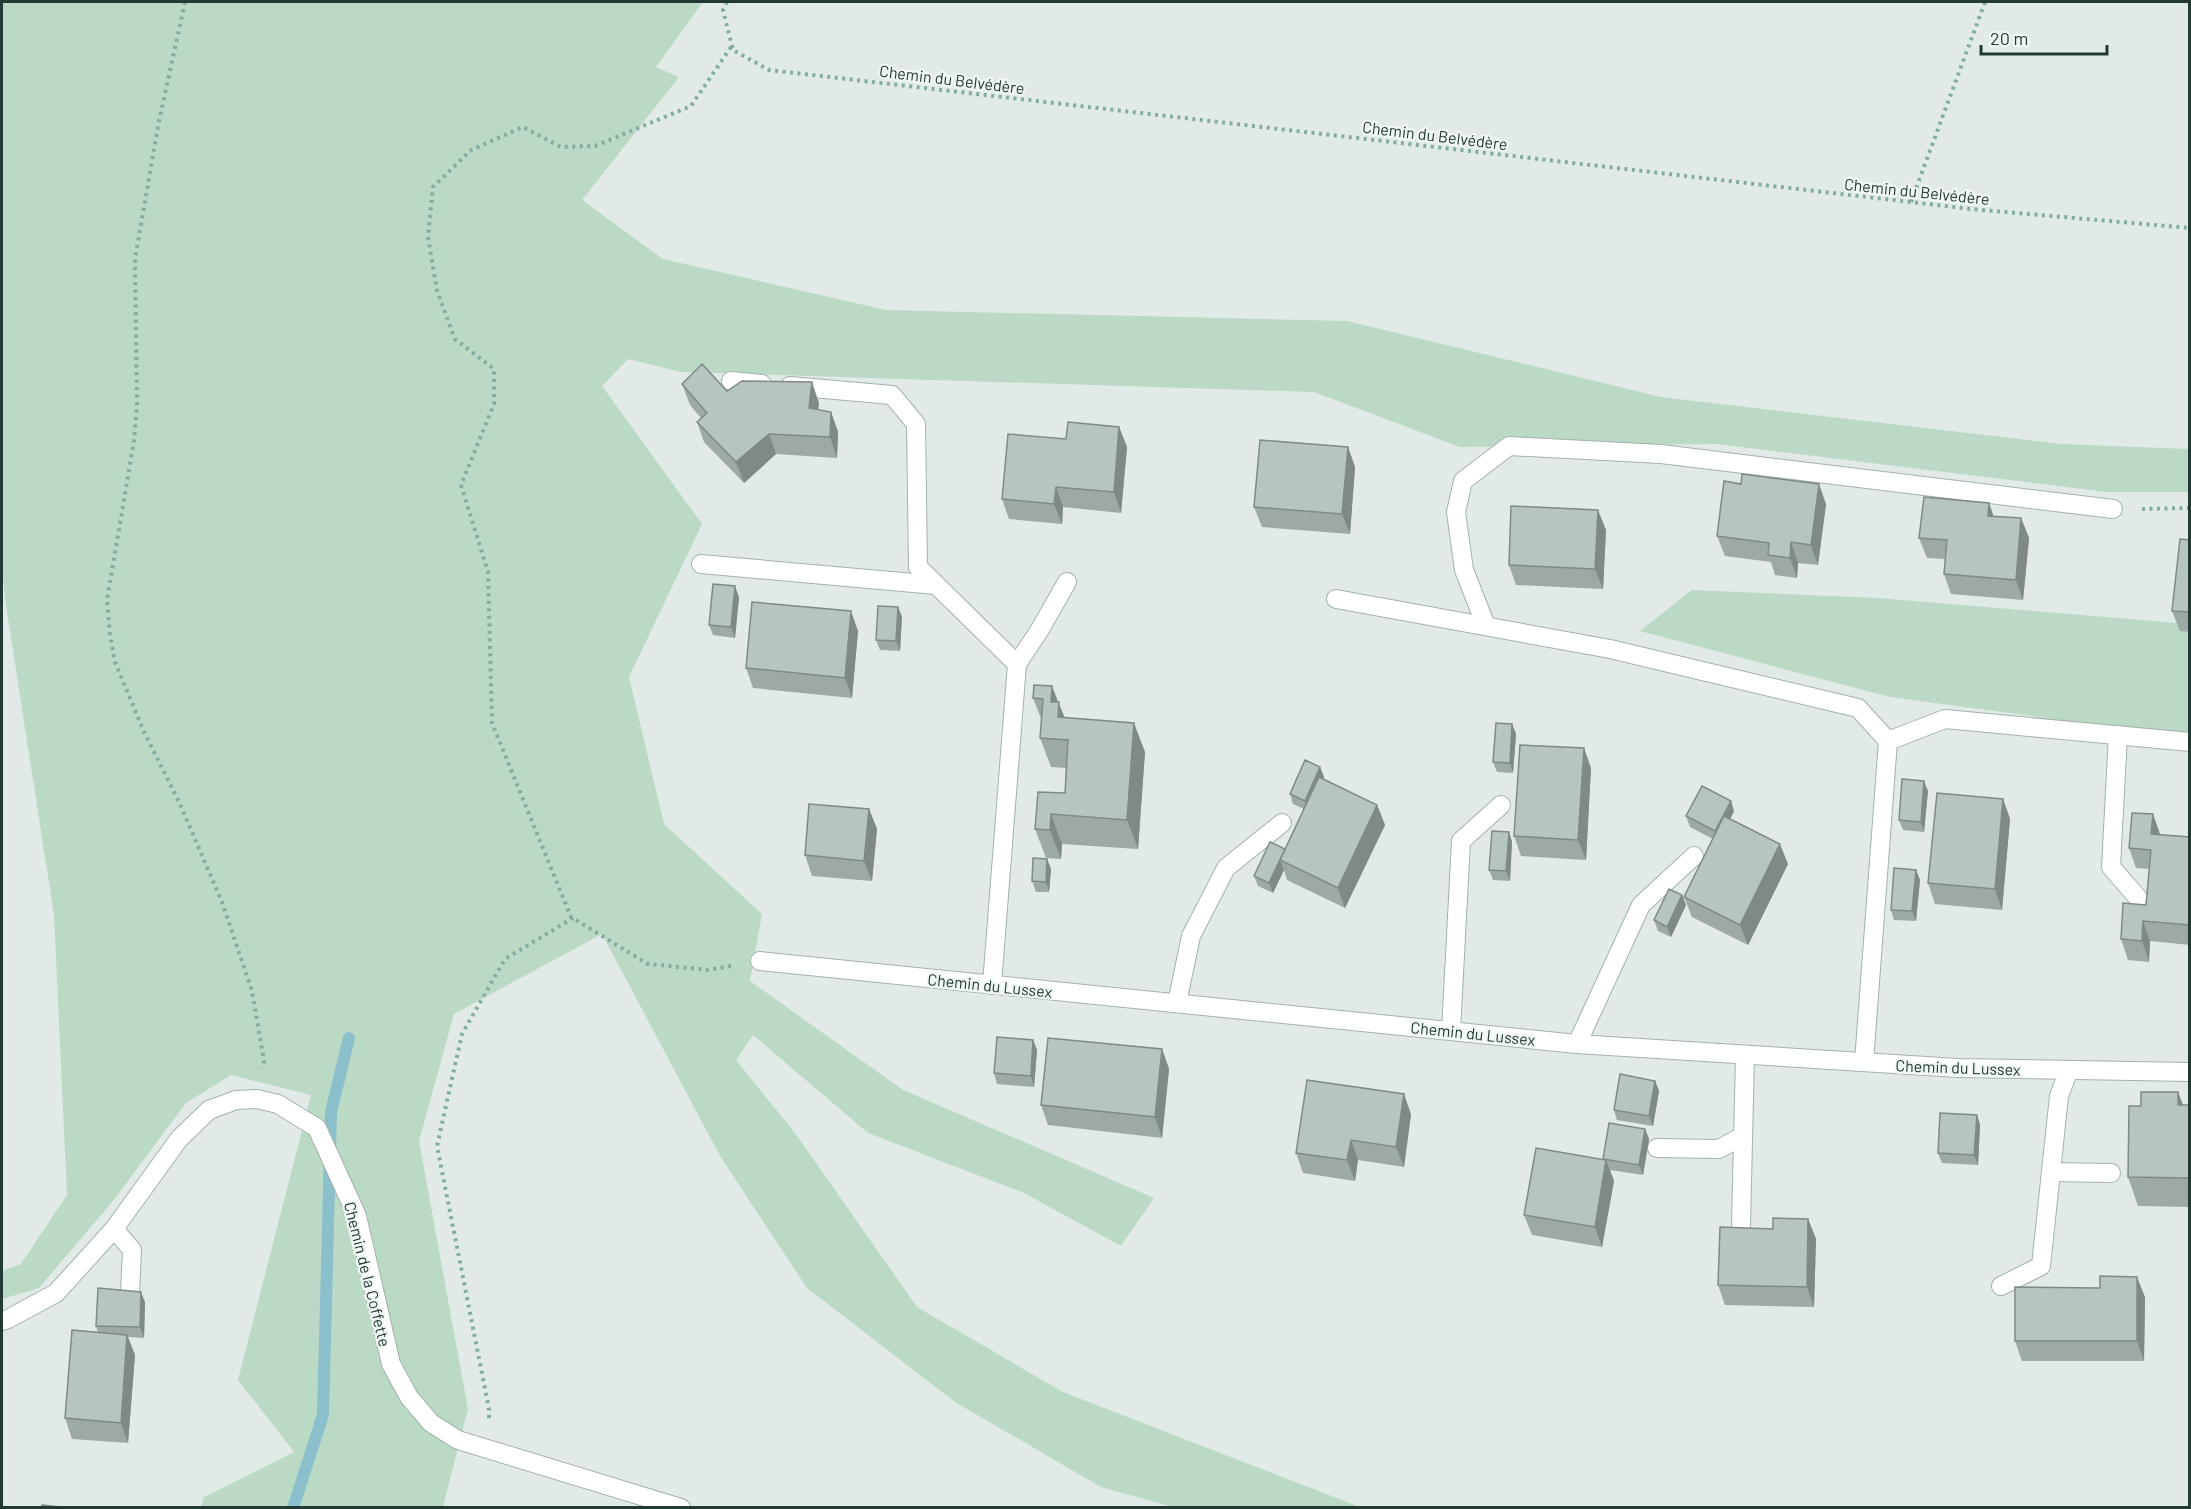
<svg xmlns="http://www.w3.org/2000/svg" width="2191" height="1509" font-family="Barlow,sans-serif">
<rect width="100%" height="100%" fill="#e1eae6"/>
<!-- green -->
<g fill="#bbdac5">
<polygon points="2,2 703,2 656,67 679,77 582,200 663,259 886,310 1347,321 1661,397 2061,444 2189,449 2189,492 2106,492 1717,444 1460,447 1314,392 681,372 628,359 602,386 702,524 629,677 664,824 762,914 750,981 903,1090 1154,1198 1121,1246 1024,1193 868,1133 753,1035 736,1060 795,1133 917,1307 1063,1392 1360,1507 1173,1507 1101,1487 955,1402 807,1288 720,1156 602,934 454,1014 419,1141 468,1409 443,1507 201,1507 204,1497 294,1452 238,1380 311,1095 231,1075 186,1103 113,1201 39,1288 2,1299 2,1271 21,1264 67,1195 54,915 5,599 2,565"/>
<polygon points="1692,590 1878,598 2189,624 2189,737 1890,697 1640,631"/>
</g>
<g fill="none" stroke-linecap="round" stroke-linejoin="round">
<!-- stream -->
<polyline stroke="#8cbfcc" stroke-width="12" points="293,1508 323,1415 331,1112 349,1038"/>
<defs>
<g id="lane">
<polyline points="731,381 762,384"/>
<polyline points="790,386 892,395 916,424 918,567 1017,664 992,985"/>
<polyline points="701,564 936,585"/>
<polyline points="1336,599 1610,649 1858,708 1888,741"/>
<polyline points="1486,626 1464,570 1456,512 1463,481 1509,446 1661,454 2113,509"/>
<polyline points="1017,664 1039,631 1067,582"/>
<polyline points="2118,735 2111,867 2138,898"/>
<polyline points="1177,1003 1191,936 1226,868 1282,823"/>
<polyline points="1451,1031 1461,841 1501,805"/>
<polyline points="1577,1044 1641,905 1694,856"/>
<polyline points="1864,1062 1888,741 1945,719 2190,742"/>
<polyline points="1657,1148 1719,1149 1743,1136"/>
<polyline points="2051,1172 2111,1173"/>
<polyline points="1741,1226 1745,1055"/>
<polyline points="114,1229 132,1250 130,1294"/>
<polyline points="2001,1286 2041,1266 2059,1096 2069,1070"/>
</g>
<g id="street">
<polyline points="760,961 1577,1044 1958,1068 2190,1072"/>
<polyline points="2,1321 8,1319 56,1293 114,1229 179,1139 209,1110 236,1100 257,1099 278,1104 317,1128 357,1216 391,1364 409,1397 431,1423 458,1440 681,1508"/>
</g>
</defs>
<!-- lane casing -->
<use href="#lane" stroke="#a4b1ad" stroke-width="20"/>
<!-- street casing -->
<use href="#street" stroke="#a4b1ad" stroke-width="20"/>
<!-- path -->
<g stroke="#83aca0" stroke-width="4" stroke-dasharray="3 4.5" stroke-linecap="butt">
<polyline points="185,2 159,121 135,259 137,405 134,441 107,600 110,634 115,662 144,732 180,804 222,902 252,991 264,1061 263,1068"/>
<polyline points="727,2 723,10 733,50 769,70 1971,209 2190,228"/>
<polyline points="1911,202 1985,2"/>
<polyline points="2142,509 2190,508"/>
<polyline points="731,966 708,970 648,964 571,917 492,723 488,572 461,485 494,404 494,369 455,339 437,291 428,237 433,187 471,150 523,127 561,147 595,146 691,106 731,47"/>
<polyline points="489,1418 489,1409 437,1146 462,1034 505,959 573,918"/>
</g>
<!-- lane -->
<use href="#lane" stroke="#fff" stroke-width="18"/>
<!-- street -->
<use href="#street" stroke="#fff" stroke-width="18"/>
</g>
<!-- wall -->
<g fill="#9da9a4">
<polygon points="682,384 819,403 818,410 831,412 838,432 837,458 776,454 744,483 704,442 697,422 701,418 690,405"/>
<polygon points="1119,427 1127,447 1121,513 1063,507 1062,524 1009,519 1002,499 1066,439"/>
<polygon points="1348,447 1355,467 1350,534 1262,527 1254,507"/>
<polygon points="1826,504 1818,565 1798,563 1797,578 1775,575 1771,562 1725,556 1717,536"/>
<polygon points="1994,516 2021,518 2029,538 2023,600 1951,594 1944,574 1945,559 1927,558 1919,538"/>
<polygon points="1606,530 1603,589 1516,585 1509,565"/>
<polygon points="2190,540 2190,632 2180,631 2172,611"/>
<polygon points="739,597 735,638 713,635 709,625"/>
<polygon points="898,607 902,617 900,651 880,650 876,640"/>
<polygon points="858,631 852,698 753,688 746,668"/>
<polygon points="1034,685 1058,702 1065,718 1145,752 1138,849 1062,844 1061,859 1046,858 1035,829 1065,793 1066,768 1051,767 1040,738 1042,721 1033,698"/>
<polygon points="1512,724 1516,734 1513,773 1497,772 1493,762"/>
<polygon points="1320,767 1324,777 1323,779 1377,805 1385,825 1345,908 1287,880 1284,870 1273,893 1258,886 1254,876 1285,849 1304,809 1293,804 1290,794"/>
<polygon points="1591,768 1586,860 1521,856 1514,836"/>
<polygon points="1928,791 1924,832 1903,830 1899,820"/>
<polygon points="2003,799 2010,819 2002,910 1935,904 1928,883"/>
<polygon points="869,809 877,829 872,881 812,876 805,855"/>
<polygon points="1734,811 1730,819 1788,864 1748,945 1692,917 1684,897 1713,839 1690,827 1686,816"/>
<polygon points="1509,832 1512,842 1510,881 1493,880 1489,870"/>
<polygon points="2160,834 2160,835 2190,837 2190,945 2150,941 2149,962 2128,960 2121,939 2146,905 2150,869 2136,868 2129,848"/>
<polygon points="1047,859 1051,869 1049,892 1036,892 1032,881"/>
<polygon points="1916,870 1920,880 1916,921 1894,920 1891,910"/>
<polygon points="1682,895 1686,905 1671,937 1658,931 1654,920"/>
<polygon points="1033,1040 1037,1050 1034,1087 997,1084 994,1073"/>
<polygon points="1162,1049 1169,1069 1162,1138 1048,1125 1041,1105"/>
<polygon points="1655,1081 1659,1091 1653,1126 1617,1120 1614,1110"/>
<polygon points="2178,1092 2183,1105 2190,1105 2190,1207 2138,1206 2128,1177 2141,1106"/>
<polygon points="1411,1114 1404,1167 1358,1160 1355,1181 1303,1173 1296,1153"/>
<polygon points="1977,1115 1980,1125 1978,1165 1942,1163 1938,1153"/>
<polygon points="1645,1129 1649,1139 1643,1175 1610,1170 1614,1181 1602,1247 1532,1235 1524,1215 1603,1160 1603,1159"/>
<polygon points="1808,1219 1816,1239 1814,1307 1725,1305 1718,1285 1773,1229"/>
<polygon points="2100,1288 2145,1297 2144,1361 2022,1361 2015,1341"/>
<polygon points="145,1302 144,1338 128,1337 135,1355 128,1443 72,1439 65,1418 98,1332 96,1326"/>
</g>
<!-- shaded-wall -->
<g fill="#7f8a86">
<polygon points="812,382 819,403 816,429 809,408"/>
<polygon points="831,412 838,432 837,458 830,437"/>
<polygon points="1119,427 1127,447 1121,513 1114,492"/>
<polygon points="769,434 776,454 744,483 736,462"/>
<polygon points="1348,447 1355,467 1350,534 1342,514"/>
<polygon points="1819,484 1826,504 1818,565 1811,545"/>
<polygon points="1056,487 1063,507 1062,524 1054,504"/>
<polygon points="1989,503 1996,523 1988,516"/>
<polygon points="1598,510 1606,530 1603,589 1595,569"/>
<polygon points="2021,518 2029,538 2023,600 2016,580"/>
<polygon points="1791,542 1798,563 1797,578 1790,558"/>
<polygon points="735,586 739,597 735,638 731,627"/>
<polygon points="898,607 902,617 900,651 896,641"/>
<polygon points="851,611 858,631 852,698 845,678"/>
<polygon points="1052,686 1070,732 1069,742 1051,702"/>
<polygon points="1134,723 1145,752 1138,849 1127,820"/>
<polygon points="1512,724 1516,734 1513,773 1510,763"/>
<polygon points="1584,748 1591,768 1586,860 1578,840"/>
<polygon points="1320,767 1324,777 1308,811 1305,801"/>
<polygon points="1924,781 1928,791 1924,832 1921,822"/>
<polygon points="2003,799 2010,819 2002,910 1995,889"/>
<polygon points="1731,801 1734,811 1719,842 1715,831"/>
<polygon points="1377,805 1385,825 1345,908 1338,888"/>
<polygon points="869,809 877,829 872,881 864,861"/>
<polygon points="1051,814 1062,844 1061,859 1050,830"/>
<polygon points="2153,814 2160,834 2158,854 2151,834"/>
<polygon points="1509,832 1512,842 1510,881 1506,871"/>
<polygon points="1780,844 1788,864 1748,945 1740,925"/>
<polygon points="1285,849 1280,860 1284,870 1273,893 1269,883"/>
<polygon points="1047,859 1051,869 1049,892 1046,882"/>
<polygon points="1916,870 1920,880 1916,921 1912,911"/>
<polygon points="1682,895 1686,905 1671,937 1667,927"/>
<polygon points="2143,921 2150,941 2149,962 2142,941"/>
<polygon points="1033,1040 1037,1050 1034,1087 1031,1076"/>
<polygon points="1162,1049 1169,1069 1162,1138 1155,1117"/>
<polygon points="1655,1081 1659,1091 1653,1126 1649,1116"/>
<polygon points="2178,1092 2189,1121 2178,1105"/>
<polygon points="1404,1094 1411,1114 1404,1167 1396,1147"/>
<polygon points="1977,1115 1980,1125 1978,1165 1974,1155"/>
<polygon points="1645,1129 1649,1139 1643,1175 1639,1165"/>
<polygon points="1351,1140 1358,1160 1355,1181 1347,1160"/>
<polygon points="1606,1160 1614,1181 1602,1247 1595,1227"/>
<polygon points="1808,1219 1816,1239 1814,1307 1807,1287"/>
<polygon points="2137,1277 2145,1297 2144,1361 2137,1341"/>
<polygon points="141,1292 145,1302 144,1338 140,1327"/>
<polygon points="127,1335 135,1355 128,1443 121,1423"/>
</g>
<!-- building -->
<g fill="#b6c5bf" stroke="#7f8a86" stroke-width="1.5">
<polygon points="702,364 727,391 742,381 812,382 809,408 831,412 830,437 769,434 736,462 697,422 707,413 682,384"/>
<polygon points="1068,422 1119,427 1114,492 1056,487 1054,504 1002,499 1008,434 1066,439"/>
<polygon points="1260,440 1348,447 1342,514 1254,507"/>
<polygon points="1742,474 1819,484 1811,545 1791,542 1790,558 1768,555 1769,543 1717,536 1724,481 1741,484"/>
<polygon points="1924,497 1989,503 1988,516 2021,518 2016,580 1944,574 1947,540 1919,538"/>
<polygon points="1511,506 1598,510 1595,569 1509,565"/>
<polygon points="2180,539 2190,540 2190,612 2172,611"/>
<polygon points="713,584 735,586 731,627 709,625"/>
<polygon points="752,602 851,611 845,678 746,668"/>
<polygon points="878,606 898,607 896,641 876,640"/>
<polygon points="1034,685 1052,686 1051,702 1059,702 1058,717 1134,723 1127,820 1051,814 1050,830 1035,829 1038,792 1065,793 1068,740 1040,738 1043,699 1033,698"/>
<polygon points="1496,723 1512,724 1510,763 1493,762"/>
<polygon points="1520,745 1584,748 1578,840 1514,836"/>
<polygon points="1305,760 1320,767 1305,801 1290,794"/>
<polygon points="1319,777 1377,805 1338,888 1280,860"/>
<polygon points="1902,779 1924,781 1921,822 1899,820"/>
<polygon points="1702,786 1731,801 1715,831 1686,816"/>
<polygon points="1937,793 2003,799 1995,889 1928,883"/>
<polygon points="809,804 869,809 864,861 805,855"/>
<polygon points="2132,813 2153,814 2151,834 2190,837 2190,925 2143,921 2142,941 2121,939 2123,903 2146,905 2151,850 2129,848"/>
<polygon points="1724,816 1780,844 1740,925 1684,897"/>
<polygon points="1492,831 1509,832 1506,871 1489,870"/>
<polygon points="1270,842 1285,849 1269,883 1254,876"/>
<polygon points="1033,858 1047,859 1046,882 1032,881"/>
<polygon points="1894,868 1916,870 1912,911 1891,910"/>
<polygon points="1669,889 1682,895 1667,927 1654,920"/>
<polygon points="997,1037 1033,1040 1031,1076 994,1073"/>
<polygon points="1048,1038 1162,1049 1155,1117 1041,1105"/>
<polygon points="1620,1074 1655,1081 1649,1116 1614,1110"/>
<polygon points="1307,1080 1404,1094 1396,1147 1351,1140 1347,1160 1296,1153"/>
<polygon points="2141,1092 2178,1092 2178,1105 2190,1105 2190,1178 2128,1177 2129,1106 2141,1106"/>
<polygon points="1940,1113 1977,1115 1974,1155 1938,1153"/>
<polygon points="1609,1123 1645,1129 1639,1165 1603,1159"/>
<polygon points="1536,1148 1606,1160 1595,1227 1524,1215"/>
<polygon points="1773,1218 1808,1219 1807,1287 1718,1285 1720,1227 1773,1229"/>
<polygon points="2100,1276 2137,1277 2137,1341 2015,1341 2015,1287 2100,1288"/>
<polygon points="98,1288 141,1292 140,1327 96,1326"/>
<polygon points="72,1330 127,1335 121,1423 65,1418"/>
<polygon points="42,1505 69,1508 42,1508"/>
</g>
<g text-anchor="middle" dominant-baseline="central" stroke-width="4.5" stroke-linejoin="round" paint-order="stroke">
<!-- street labels -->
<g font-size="16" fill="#223934" stroke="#f1f7f4">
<text transform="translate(952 79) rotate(7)">Chemin du Belvédère</text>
<text transform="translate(1435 135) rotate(7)">Chemin du Belvédère</text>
<text transform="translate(1917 191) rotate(6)">Chemin du Belvédère</text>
<text transform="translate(990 985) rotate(6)">Chemin du Lussex</text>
<text transform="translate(1473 1033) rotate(6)">Chemin du Lussex</text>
<text transform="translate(1958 1067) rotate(2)">Chemin du Lussex</text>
<text transform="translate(368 1274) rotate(76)">Chemin de la Coffette</text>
</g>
</g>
<!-- border -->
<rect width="2191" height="1509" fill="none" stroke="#223934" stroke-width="6"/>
<!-- scale -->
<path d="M1981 45v9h126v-9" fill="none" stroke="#223934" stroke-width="3"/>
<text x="1990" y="45" font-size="18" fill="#223934" stroke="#f1f7f4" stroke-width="4.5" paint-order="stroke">20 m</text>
</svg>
